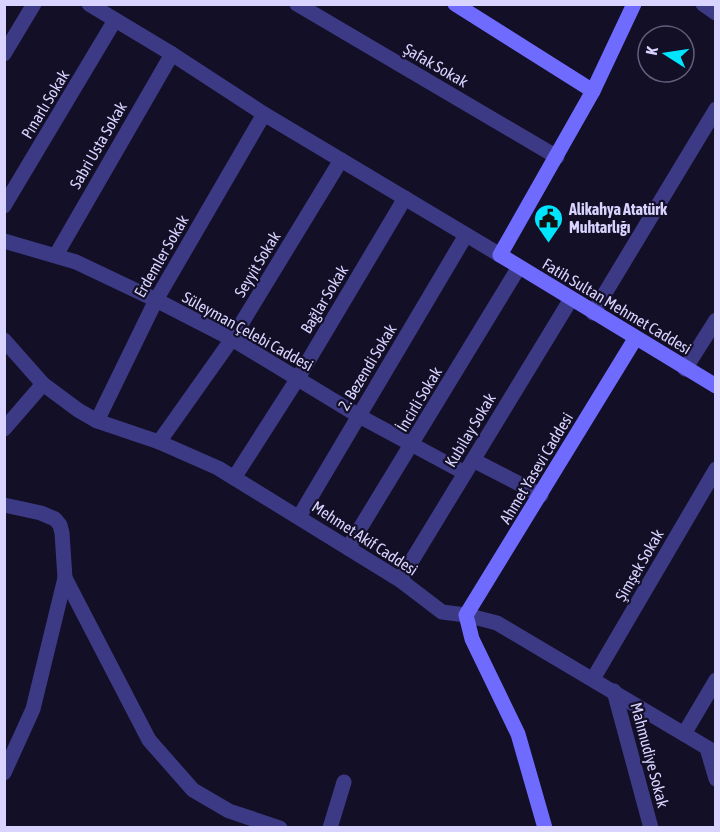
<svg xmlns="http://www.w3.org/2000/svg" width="720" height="832" font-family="'Asap Condensed',sans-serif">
<rect width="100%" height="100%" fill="#130f26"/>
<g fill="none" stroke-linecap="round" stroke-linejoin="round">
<!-- street -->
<g stroke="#3d3a85" stroke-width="15">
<polyline points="89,4 172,54 264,114 500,255"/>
<polyline points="297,4 557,157"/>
<polyline points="703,4 716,13"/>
<polyline points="4,54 34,4"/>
<polyline points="4,206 115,20"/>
<polyline points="4,241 76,262 156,300 232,339 359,416 465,473"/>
<polyline points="56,255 172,54"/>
<polyline points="593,313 716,109"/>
<polyline points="4,340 43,384 78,410 97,421 159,442 218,468 400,580 442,612 466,615 497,623 716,753"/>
<polyline points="685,369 716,320"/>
<polyline points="97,421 156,300 264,114"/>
<polyline points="4,429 43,384"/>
<polyline points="159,442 232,339 341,160"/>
<polyline points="473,460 541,495"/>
<polyline points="234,478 298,378 405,198"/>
<polyline points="4,505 41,513 55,519 60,525 62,533 65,578 33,709 4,773"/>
<polyline points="299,517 466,235"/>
<polyline points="348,548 519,267"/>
<polyline points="65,578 149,740 193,790 229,811 280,828"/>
<polyline points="400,580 571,299"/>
<polyline points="593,679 716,469"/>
<polyline points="614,691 651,828"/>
<polyline points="684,734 716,680"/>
<polyline points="707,748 716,779"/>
<polyline points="330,828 344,782"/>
</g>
<!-- secondary -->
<g stroke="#6f6bff" stroke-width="15">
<polyline points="455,4 593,91"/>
<polyline points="634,4 593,91 500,255 716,386"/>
<polyline points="545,828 518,734 472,639 466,615 635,339"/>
</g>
</g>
<!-- icons -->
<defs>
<symbol id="civic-pin" viewBox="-11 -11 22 30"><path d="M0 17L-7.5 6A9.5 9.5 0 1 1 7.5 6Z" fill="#00e5ff" stroke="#130f26"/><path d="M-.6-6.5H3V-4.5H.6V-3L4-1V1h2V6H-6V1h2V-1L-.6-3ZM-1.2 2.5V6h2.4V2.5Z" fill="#111"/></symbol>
</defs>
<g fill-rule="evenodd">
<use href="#civic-pin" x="532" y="202" width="33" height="45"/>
</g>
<g text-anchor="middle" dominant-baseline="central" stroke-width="4.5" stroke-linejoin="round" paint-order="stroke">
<!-- street labels -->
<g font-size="16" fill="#d9d4ff" stroke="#130f26">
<text transform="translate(436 65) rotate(30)">Şafak Sokak</text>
<text transform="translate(45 104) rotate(-59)">Pınarlı Sokak</text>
<text transform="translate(98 145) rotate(-60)">Sabri Usta Sokak</text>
<text transform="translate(161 256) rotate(-60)">Erdemler Sokak</text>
<text transform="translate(257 264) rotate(-59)">Seyyit Sokak</text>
<text transform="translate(324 299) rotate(-59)">Bağlar Sokak</text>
<text transform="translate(617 306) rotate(31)">Fatih Sultan Mehmet Caddesi</text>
<text transform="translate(248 331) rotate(29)">Süleyman Çelebi Caddesi</text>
<text transform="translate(367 367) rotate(-59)">2. Bezendi Sokak</text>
<text transform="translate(419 399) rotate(-59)">İncirli Sokak</text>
<text transform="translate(470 430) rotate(-59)">Kubilay Sokak</text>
<text transform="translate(536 468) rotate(-59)">Ahmet Yasevi Caddesi</text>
<text transform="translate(365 538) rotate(33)">Mehmet Akif Caddesi</text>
<text transform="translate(639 565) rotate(-60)">Şimşek Sokak</text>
<text transform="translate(650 755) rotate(75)">Mahmudiye Sokak</text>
</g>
<!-- poi labels -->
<g font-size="16" font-weight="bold" fill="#d9d4ff" stroke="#130f26" text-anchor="start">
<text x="569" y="209">Alikahya Atatürk<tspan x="569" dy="18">Muhtarlığı</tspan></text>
</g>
</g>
<!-- border -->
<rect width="720" height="832" fill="none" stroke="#d9d4ff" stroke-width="12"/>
<!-- north arrow -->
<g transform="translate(666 54) rotate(282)"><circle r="28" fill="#130f26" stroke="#625e7d" stroke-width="1.5"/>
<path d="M0-4.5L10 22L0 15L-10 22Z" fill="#00e5ff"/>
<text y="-9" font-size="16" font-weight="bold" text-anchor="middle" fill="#d9d4ff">K</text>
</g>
</svg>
